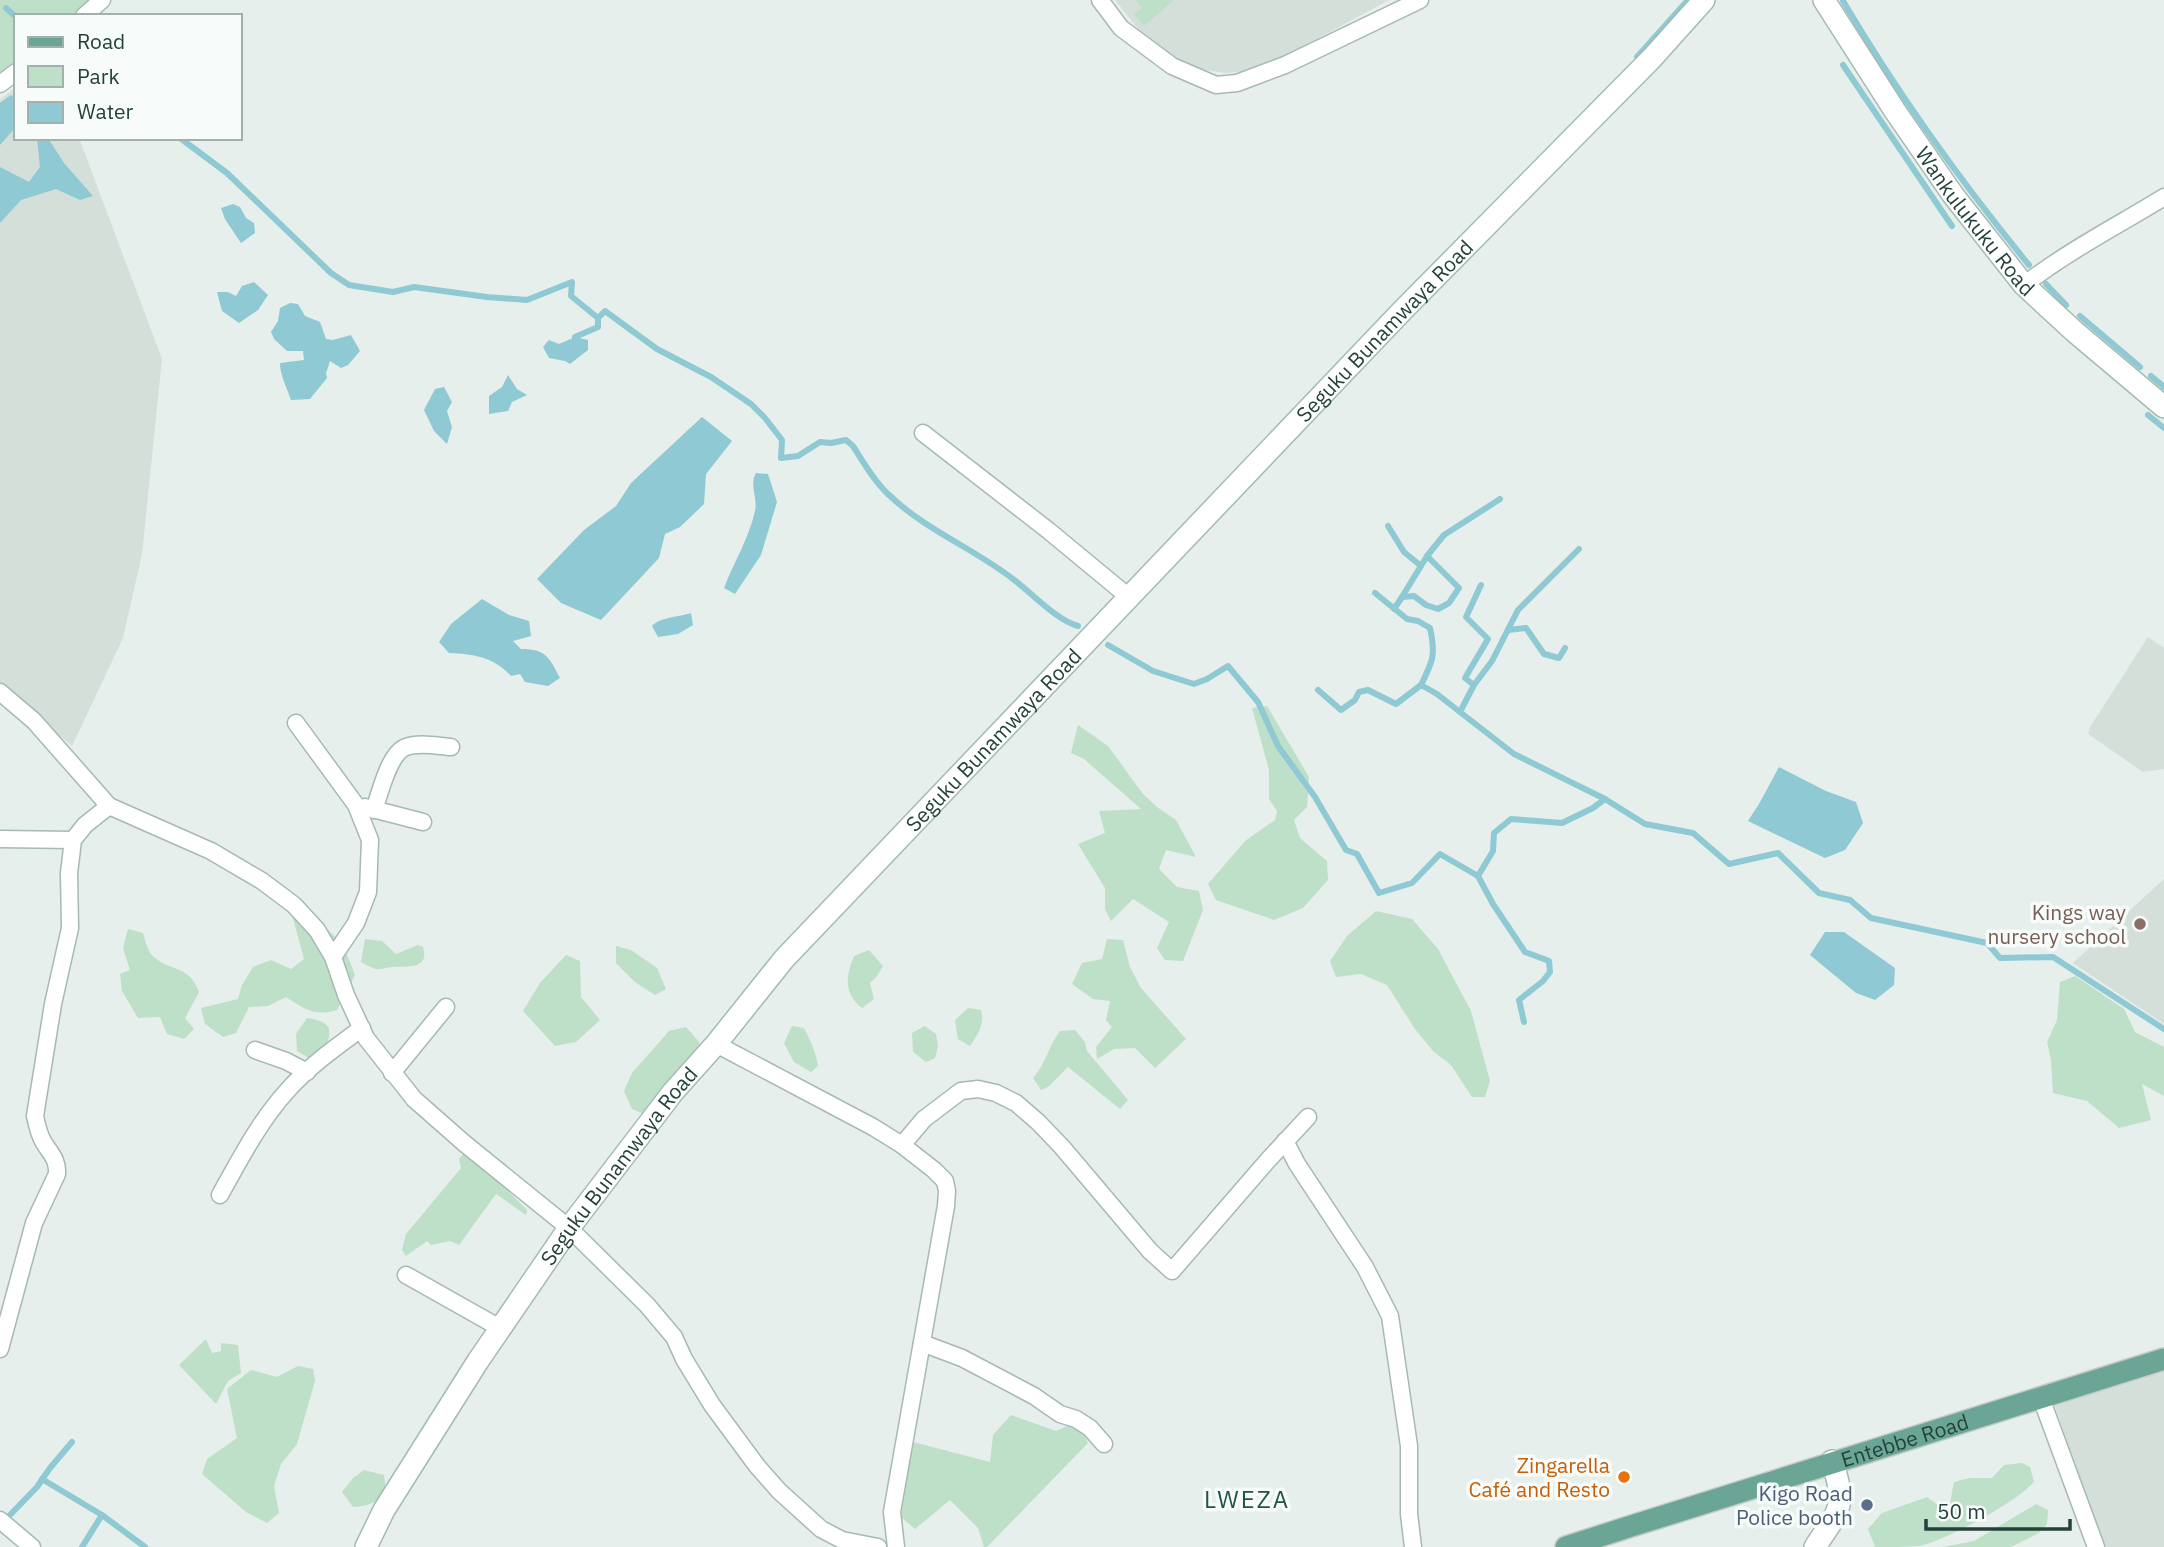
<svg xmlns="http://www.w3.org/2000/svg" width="2164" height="1547" font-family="'IBM Plex Sans',sans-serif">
<rect width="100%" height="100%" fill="#e6efeb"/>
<!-- built -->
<g fill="#d4dfda">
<polygon points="1115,0 1389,0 1274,62 1250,71 1227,73 1205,70 1182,62 1158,48 1143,35"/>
<polygon points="16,87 16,138 79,138 162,359 142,554 123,638 72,746 0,684 0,100"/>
<polygon points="2148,637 2164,648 2164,769 2143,772 2088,734 2090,727"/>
<polygon points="2164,879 2164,1024 2073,963"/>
<polygon points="2164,1370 2164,1547 2102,1547 2055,1406"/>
</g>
<!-- green -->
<g fill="#bfe0c8">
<polygon points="0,0 96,0 78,16 16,16 16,63 0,74"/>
<polygon points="1136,0 1174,0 1144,26 1134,14 1142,8"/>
<polygon points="1267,706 1309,777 1307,807 1294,820 1300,838 1327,861 1328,880 1303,908 1274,920 1216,900 1208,884 1245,841 1275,820 1277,811 1269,799 1269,770 1252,708"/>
<polygon points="1078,725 1108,746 1143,794 1157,807 1176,820 1196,857 1166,850 1159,869 1177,887 1199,891 1203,910 1183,961 1165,960 1157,948 1169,922 1133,899 1111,921 1105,909 1105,888 1078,844 1105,833 1099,811 1141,809 1084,759 1071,753"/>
<path d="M291,911C330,927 341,935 355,975L337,1010C314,1017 305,1009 286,997L268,1006L249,1007L236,1033L223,1037L205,1024L201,1008L238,999L242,985L253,967L271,960L291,969L304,959Z"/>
<polygon points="1376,911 1412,919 1438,949 1471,1011 1490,1081 1485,1097 1472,1097 1451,1065 1433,1051 1415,1029 1387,985 1361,974 1336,977 1330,961 1347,936"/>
<path d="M128,929L143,933C145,939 147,949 151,954C166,972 189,963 199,992L185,1018L194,1029L184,1039L167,1034L160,1017L138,1018L122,991L120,974L130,970L123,948Z"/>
<path d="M365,939L382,941L396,954L418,945L423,947C430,970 407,966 393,967C388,967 382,970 376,969C371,968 365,964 361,962Z"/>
<polygon points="1107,939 1123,940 1130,967 1141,988 1186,1039 1155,1068 1135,1048 1114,1049 1097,1059 1096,1047 1112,1027 1106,1020 1110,1001 1093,999 1072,984 1082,963 1102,959"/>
<polygon points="616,946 631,950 657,968 666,989 655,995 635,982 616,963"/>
<path d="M869,950L883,966L877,976L870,983L874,999L862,1008C843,993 846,975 854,956Z"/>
<polygon points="566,955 580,961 581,997 600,1020 576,1042 555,1046 523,1011 540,983"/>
<polygon points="2075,976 2124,1009 2135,1032 2164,1047 2164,1096 2142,1084 2151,1120 2119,1128 2087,1101 2053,1093 2051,1060 2047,1042 2057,1020 2060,982"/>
<path d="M968,1008L981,1010C985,1024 978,1034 970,1046L958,1039L955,1020Z"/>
<path d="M307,1018C337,1022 331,1034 323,1056L312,1060L297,1051L296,1034Z"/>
<path d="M792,1026L804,1028C810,1040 816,1052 818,1066L811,1072L794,1062L784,1043Z"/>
<polygon points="925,1026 936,1034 938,1046 935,1058 926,1062 913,1052 912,1033"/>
<path d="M686,1027L700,1043C697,1057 686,1063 676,1071L678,1098L644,1114L632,1109L624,1091L632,1073L669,1031Z"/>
<path d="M1075,1030L1085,1042L1087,1051L1128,1100L1120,1109L1068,1067L1048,1087L1041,1090L1033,1078C1047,1062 1048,1046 1060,1031Z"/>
<polygon points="465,1152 471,1160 488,1166 494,1177 527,1210 526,1215 496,1194 459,1245 450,1241 431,1245 427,1241 406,1256 402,1250 406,1234 461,1168 459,1159"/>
<polygon points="206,1339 212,1353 221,1351 221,1343 238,1345 241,1373 228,1381 216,1404 179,1365"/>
<polygon points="298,1366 313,1369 315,1381 297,1444 281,1464 274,1486 279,1513 267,1523 246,1512 202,1474 207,1459 237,1438 227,1389 251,1370 277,1377"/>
<polygon points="1011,1415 1056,1431 1071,1424 1084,1434 1088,1443 987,1547 984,1547 978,1528 950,1500 915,1529 901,1517 913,1442 990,1462 993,1435"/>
<path d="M2022,1463L2030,1467L2034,1482C2015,1503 1947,1540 1919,1546C1906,1547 1888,1547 1875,1547L1868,1529L1882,1513L1927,1497L1943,1509L1950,1503L1954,1482L1970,1478H1992L2004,1465Z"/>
<path d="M364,1470L384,1475L386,1490C377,1503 369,1506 353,1507L342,1492L353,1478Z"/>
<polygon points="2036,1504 2048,1510 2047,1524 2039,1533 2011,1547 1942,1547 1974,1541"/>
</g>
<!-- water -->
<g fill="#8ec9d4">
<polygon points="11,95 16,99 16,127 0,145 0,103"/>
<polygon points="37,138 48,138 64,163 93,196 80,200 56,189 21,200 0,223 0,167 29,182 40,167"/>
<polygon points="233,204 240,207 246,218 254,223 255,233 241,243 225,219 221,208"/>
<polygon points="254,282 268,295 258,310 239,323 222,311 217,292 228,292 236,296 242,286"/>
<path d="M290,303L298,304L305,316L320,322L326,339L333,340L351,335L360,351L348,365L341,368L330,361L326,373L327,378L310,399L291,400C287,388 280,375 280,363L304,360L303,351H287L274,339L271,332L278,321L280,308Z"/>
<polygon points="575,337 588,340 588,350 570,364 565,361 549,358 543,347 549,340 559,344"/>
<polygon points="508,375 517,389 527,395 512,402 508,411 489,414 489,396 502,387"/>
<polygon points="444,387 452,402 447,411 452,427 447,444 434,431 424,410 435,389"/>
<polygon points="702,417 732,441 706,474 704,504 680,527 665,534 659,558 601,620 561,603 537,579 584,530 616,506 631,483"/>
<path d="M756,473L768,474L777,502L761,555L735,594L724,588C734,562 749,538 755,511C758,498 749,485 756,473Z"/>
<path d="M482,599L509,615L529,621L531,636L513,641L521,649C546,649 549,657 560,678L548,686L525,682L520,674L511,676C494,657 473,654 449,653L439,642L451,624Z"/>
<path d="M691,613L693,625L678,634L658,637L652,626C660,617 679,617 691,613Z"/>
<polygon points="1779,767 1826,791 1856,802 1863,823 1845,850 1825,858 1748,821 1759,804"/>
<polygon points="1825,932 1844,932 1895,968 1894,985 1875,1000 1856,993 1810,955"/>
</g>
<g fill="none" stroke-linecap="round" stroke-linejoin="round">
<!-- stream -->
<g stroke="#8ec9d4" stroke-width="6">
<path d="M1843,1C1898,94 1961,182 2029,265"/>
<polyline points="6,8 16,17"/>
<polyline points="1637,57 1688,0"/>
<polyline points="1843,65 1952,226"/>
<polyline points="180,138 227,173 331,273 349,285 393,292 414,287 487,297 527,300 572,282 571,296 598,318 598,327 575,337"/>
<polyline points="2046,284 2066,305"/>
<polyline points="2080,316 2140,367"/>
<path d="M598,318L605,311L657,349L711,377L751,404L765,418L782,440L781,458L798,456L820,442L831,443L846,440L853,446C864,463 874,481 888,494C925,530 973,548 1013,579C1032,593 1056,620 1078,626"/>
<polyline points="2151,376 2164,387"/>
<polyline points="2148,415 2164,428"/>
<polyline points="1388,526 1404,552 1421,566"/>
<polyline points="1579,549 1518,610 1492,661 1474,685 1460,712 1514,754 1605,799"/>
<path d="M1375,593L1407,619L1418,621L1430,628C1436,655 1433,661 1421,685L1437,694L1460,712"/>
<polyline points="1402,597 1427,556 1444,535 1500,499"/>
<polyline points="1394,609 1402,597 1414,596 1426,605 1438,609 1449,603 1459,588 1427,556"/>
<polyline points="1508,630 1526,628 1544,654 1559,658 1565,648"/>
<polyline points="1108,645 1153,671 1194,684 1207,679 1228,666 1258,702 1278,746 1315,797 1346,850 1357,854 1379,893 1412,883 1440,854 1478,876 1493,851 1494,833 1511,819 1562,823 1593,808 1605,799 1645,824 1693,833 1729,864 1778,853 1819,893 1850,900 1871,918 1987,943 2000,958 2053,957 2164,1029"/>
<polyline points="1474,685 1465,678 1488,639 1466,617 1481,585"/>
<polyline points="1318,690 1341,710 1355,700 1359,692 1368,690 1396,704 1421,685"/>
<polyline points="1478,876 1493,904 1525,952 1549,961 1550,972 1543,981 1519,1000 1524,1022"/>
<polyline points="42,1479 102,1515 145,1547"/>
<polyline points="9,1516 37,1487 50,1468 72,1442"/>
<polyline points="82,1547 102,1515"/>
</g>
<defs>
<g id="street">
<polyline points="1100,0 1121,28 1172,66 1216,85 1237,83 1285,65 1420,0"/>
<polyline points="84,16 102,0"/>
<polyline points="0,84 16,72"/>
<path d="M2024,285C2068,251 2117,226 2164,197"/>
<polyline points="923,433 1049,531 1130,598"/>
<polyline points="0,692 34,721 109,806 211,851 262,881 294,905 317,930 333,957 346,995 366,1038 414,1099 464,1143 569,1228 647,1305 674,1337 684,1359 712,1405 757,1466 779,1491 821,1529 842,1540 878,1547"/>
<polyline points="296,723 356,805 370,840 368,892 356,923 333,957"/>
<polyline points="365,807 423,822"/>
<path d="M374,810C380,793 389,753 406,747C419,742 437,746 451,747"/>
<polyline points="0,839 73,840"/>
<polyline points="716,1044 873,1127 902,1145 934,1170 945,1181 947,1191 946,1206 892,1512 896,1547"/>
<polyline points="255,1050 286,1061 307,1072"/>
<polyline points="392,1073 446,1007"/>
<polyline points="1285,1141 1297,1164 1365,1267 1390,1316 1409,1446 1409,1514 1413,1547"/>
<polyline points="902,1145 924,1119 961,1091 978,1089 996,1093 1016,1103 1038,1122 1062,1147 1150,1251 1172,1271 1269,1159 1308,1117"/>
<path d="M220,1195C240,1159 259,1122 287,1091C308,1067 336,1047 362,1028"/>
<polyline points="406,1275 500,1328"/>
<polyline points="922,1343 962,1358 1034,1396 1060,1414 1076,1419 1090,1428 1104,1444"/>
<path d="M0,1349L34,1223L57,1174C58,1160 51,1154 44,1143C39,1135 37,1126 35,1116L53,1004L70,928L69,873L73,840L85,825L109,806"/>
<polyline points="2041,1398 2096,1547"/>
<polyline points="0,1520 32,1547"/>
</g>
<g id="secondary">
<path id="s1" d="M1824,0L1895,111L1953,195L2024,285L2075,332L2164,407"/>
<path id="s2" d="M366,1547L384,1510L478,1361L569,1228L673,1092L716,1044L784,959L1402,311L1652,58L1704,0"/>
<path d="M1815,1547C1840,1509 1847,1507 1832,1461"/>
</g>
<g id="primary">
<path id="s3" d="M1566,1547C1765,1483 1965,1422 2164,1359"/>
</g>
</defs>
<!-- street casing -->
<use href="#street" stroke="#a8b8b2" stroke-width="19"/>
<!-- secondary casing -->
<use href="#secondary" stroke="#a4bbb3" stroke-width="24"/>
<!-- primary casing -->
<use href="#primary" stroke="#c2cac8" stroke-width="24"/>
<!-- street -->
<use href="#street" stroke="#fff" stroke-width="16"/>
<!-- secondary -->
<use href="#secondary" stroke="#fff" stroke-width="21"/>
<!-- primary -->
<use href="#primary" stroke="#6aa596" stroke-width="21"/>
</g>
<!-- markers -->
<circle fill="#8d6e63" stroke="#f7fbf9" stroke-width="2.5" cx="2140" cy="924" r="7"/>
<circle fill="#e8710a" stroke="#f7fbf9" stroke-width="2.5" cx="1624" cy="1477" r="7"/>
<circle fill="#5c6f8a" stroke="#f7fbf9" stroke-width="2.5" cx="1867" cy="1505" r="7"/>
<g text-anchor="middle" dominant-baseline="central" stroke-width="7" stroke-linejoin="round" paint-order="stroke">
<!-- street labels -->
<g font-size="21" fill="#24423a" stroke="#f7fbf9">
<text stroke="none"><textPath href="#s1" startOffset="268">Wankulukuku Road</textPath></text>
<text stroke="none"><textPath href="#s2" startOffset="1592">Seguku Bunamwaya Road</textPath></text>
<text stroke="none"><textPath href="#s2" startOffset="1026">Seguku Bunamwaya Road</textPath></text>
<text stroke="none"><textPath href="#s2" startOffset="458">Seguku Bunamwaya Road</textPath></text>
<text stroke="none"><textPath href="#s3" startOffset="355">Entebbe Road</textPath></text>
</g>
<!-- education labels -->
<g font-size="21" fill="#785e54" stroke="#f7fbf9" text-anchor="end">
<text x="2126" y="912">Kings way<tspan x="2126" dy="24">nursery school</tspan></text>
</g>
<!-- food labels -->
<g font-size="21" fill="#c56008" stroke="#f7fbf9" text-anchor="end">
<text x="1610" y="1465">Zingarella<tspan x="1610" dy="24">Café and Resto</tspan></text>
</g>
<!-- service labels -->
<g font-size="21" fill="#4e5e75" stroke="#f7fbf9" text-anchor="end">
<text x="1853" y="1493">Kigo Road<tspan x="1853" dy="24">Police booth</tspan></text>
</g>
<!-- quarter labels -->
<g font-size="24" letter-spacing="2" fill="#1f5548" stroke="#f7fbf9">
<text x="1247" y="1499">LWEZA</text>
</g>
</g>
<!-- legend -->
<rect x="14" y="14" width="228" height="126" fill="#f7fbf9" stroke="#a3b1ad" stroke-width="2"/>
<rect x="28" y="37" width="35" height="10" fill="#6aa596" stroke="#a3b1ad" stroke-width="2"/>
<text x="77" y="49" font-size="21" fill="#24423a">Road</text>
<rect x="28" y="66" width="35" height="21" fill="#bfe0c8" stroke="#a3b1ad" stroke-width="2"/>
<text x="77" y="84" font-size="21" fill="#24423a">Park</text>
<rect x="28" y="102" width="35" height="21" fill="#8ec9d4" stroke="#a3b1ad" stroke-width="2"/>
<text x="77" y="119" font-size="21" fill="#24423a">Water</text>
<!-- scale -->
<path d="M1926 1519v10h144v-10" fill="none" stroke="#24423a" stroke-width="3.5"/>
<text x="1937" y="1519" font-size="21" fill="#24423a" stroke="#f7fbf9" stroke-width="5" paint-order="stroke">50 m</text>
</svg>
